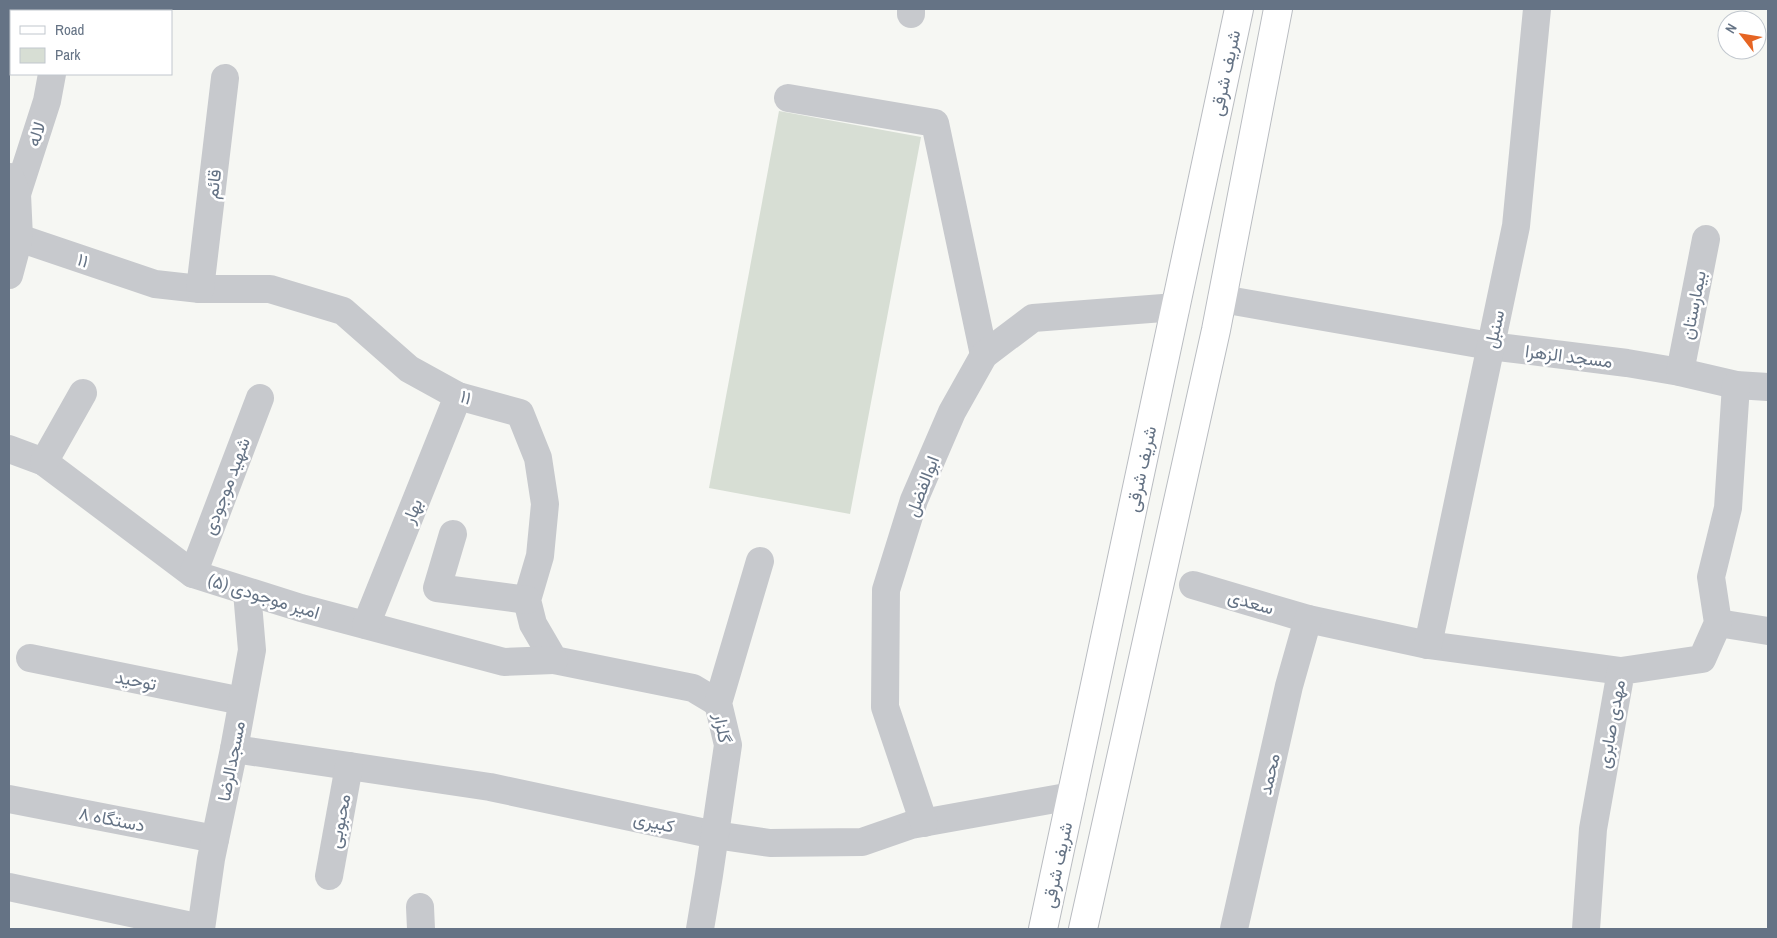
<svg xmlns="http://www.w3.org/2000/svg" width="1777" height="938" font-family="'Archivo Narrow',Vazirmatn,sans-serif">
<rect width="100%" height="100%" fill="#f6f7f3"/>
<!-- green -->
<polygon fill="#d7ded4" points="779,111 921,137 850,514 709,488"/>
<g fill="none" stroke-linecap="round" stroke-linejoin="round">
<defs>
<g id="secondary">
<polyline points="1043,929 1239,9"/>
<polyline points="1083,929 1216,330 1278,9"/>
</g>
</defs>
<!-- secondary casing -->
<use href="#secondary" stroke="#b9bcc1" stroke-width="30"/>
<!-- minor -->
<g stroke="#c7c9cd" stroke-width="28">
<polyline points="911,14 911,9"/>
<polyline points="788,98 935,123 984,355"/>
<polyline points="17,194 47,101 52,74"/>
<polyline points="19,238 155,284 200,289 270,289 343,311 409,369 458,396 520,413 538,458 545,504 540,556 527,600 533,624 554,660 693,688 718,703"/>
<polyline points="9,275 19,238 17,194 10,177"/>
<polyline points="200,289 225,78"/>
<polyline points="1222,299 1490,346 1627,363 1680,372 1736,385 1768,387"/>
<polyline points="1680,372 1706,239"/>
<polyline points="9,449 44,462 193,574 301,608 504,662 554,660"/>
<polyline points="44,462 83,393"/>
<polyline points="453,534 437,588 527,600"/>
<polyline points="193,574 260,398"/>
<polyline points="1193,585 1308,619 1428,645 1621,671"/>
<polyline points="1718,623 1768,631"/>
<polyline points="366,625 458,396"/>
<polyline points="1428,645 1516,226 1537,9"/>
<polyline points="30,658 242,701"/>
<polyline points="234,749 490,787 715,835 770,843 862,842 911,825 1072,796"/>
<polyline points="9,799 215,839"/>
<polyline points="924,823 885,707 886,590 914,500 952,412 984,355 1033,318 1176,307"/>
<polyline points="329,876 349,766"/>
<polyline points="9,887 201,928"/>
<polyline points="420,907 421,929"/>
<polyline points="201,929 211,859 234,749 252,650 247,592"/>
<polyline points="700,929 709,875 728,745 718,703 760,561"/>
<polyline points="1234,929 1289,686 1308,619"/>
<polyline points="1586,929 1593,829 1621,671 1702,659 1718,623 1711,577 1728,508 1736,385"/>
</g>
<!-- secondary -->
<use href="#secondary" stroke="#fff" stroke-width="28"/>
</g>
<g text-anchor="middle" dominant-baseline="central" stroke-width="5" stroke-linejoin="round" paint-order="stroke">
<!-- street labels -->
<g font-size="18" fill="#657385" stroke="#fff">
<text transform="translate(1225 73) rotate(-78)">شریف شرقی</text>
<text transform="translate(36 134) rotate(-72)">لاله</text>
<text transform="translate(213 184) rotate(-83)">قائم</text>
<text transform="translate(83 260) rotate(19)">۱۱</text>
<text transform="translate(1693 305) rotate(-79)">بیمارستان</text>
<text transform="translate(1494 329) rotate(-78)">سنبل</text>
<text transform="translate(1569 356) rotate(7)">مسجد الزهرا</text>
<text transform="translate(466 397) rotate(18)">۱۱</text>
<text transform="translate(1141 469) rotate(-78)">شریف شرقی</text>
<text transform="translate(226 486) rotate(-69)">شهید موجودی</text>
<text transform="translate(922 486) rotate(-69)">ابوالفضل</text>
<text transform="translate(412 511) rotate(-68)">بهار</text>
<text transform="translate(264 596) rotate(17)">امیر موجودی (۵)</text>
<text transform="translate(1251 602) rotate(16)">سعدی</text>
<text transform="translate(136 680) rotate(11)">توحید</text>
<text transform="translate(1611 724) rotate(-80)">مهدی صابری</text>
<text transform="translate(723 728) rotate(80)">گلزار</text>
<text transform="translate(231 761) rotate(-79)">مسجدالرضا</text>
<text transform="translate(1269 774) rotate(-77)">محمد</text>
<text transform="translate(112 819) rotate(11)">۸ دستگاه</text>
<text transform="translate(339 821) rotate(-79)">محبوبی</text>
<text transform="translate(654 822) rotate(12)">کبیری</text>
<text transform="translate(1057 865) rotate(-78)">شریف شرقی</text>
</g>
</g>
<!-- border -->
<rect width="1777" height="938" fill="none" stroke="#657385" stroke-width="20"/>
<!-- legend -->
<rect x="10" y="10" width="162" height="65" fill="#ffffff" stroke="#c1c7ce"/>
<rect x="20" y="26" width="25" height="8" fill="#ffffff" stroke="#c1c7ce"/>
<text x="55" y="35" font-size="15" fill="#657385">Road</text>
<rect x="20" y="48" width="25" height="15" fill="#d7ded4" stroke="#c1c7ce"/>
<text x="55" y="60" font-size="15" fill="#657385">Park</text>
<!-- north arrow -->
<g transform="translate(1742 35) rotate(301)"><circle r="24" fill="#ffffff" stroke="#c1c7ce"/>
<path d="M0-4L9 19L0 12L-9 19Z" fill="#e66523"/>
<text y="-8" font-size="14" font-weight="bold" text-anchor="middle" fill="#657385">N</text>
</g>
</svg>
